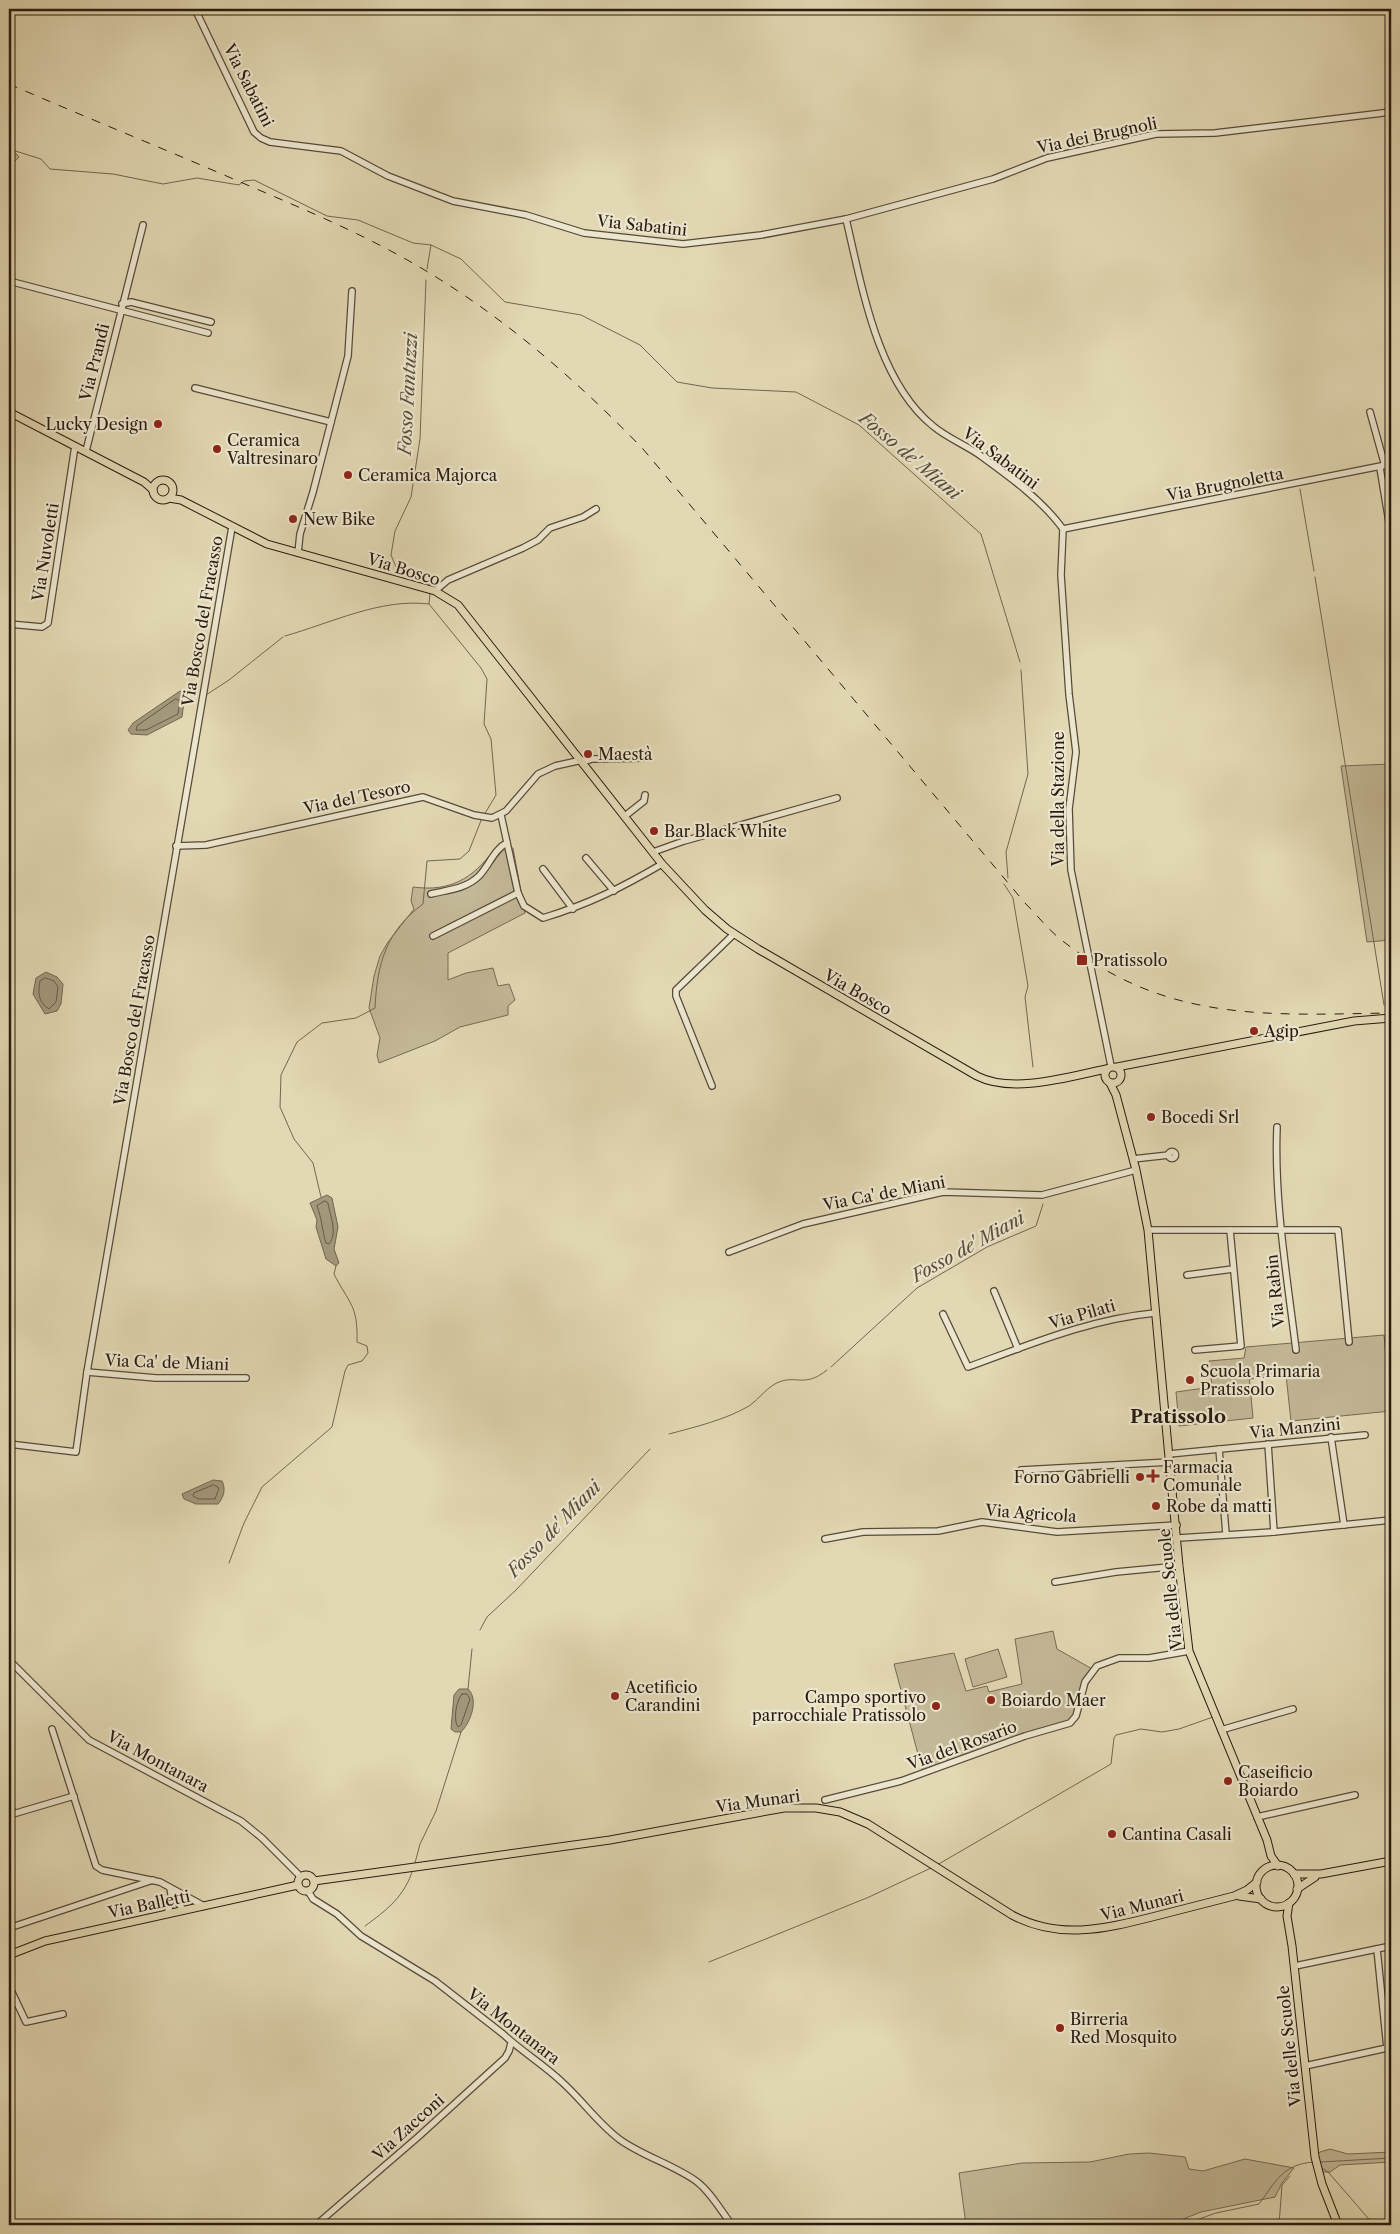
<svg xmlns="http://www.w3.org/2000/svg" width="1400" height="2234" font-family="'Libre Caslon Text',serif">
<rect width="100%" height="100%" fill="#e2d8b3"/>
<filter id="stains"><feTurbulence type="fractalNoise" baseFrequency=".004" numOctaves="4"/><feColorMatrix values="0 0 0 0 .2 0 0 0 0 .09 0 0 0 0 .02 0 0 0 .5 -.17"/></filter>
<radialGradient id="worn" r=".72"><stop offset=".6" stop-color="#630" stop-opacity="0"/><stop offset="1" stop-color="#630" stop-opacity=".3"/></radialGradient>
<!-- green -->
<g fill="#c3b897" stroke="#766a54">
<polygon points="9,146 19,157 9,167"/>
<polygon points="1391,764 1391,940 1367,942 1341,766"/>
<path d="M513,848L525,913L448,953V980L466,973L493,968L498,986L509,984L515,1000L508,1006V1015L460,1027L435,1041L379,1063L377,1055L380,1038L369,1008L374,976L380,956L388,942L414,909L411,901L413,887C450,892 472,879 494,850Z"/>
<polygon points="1384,1335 1391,1411 1291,1421 1286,1375 1250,1379 1249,1375 1253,1418 1179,1426 1176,1392 1212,1387 1209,1361 1244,1358 1246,1347"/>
<polygon points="1053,1631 1057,1649 1094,1670 1075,1715 1065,1726 1007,1743 923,1773 894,1664 954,1653 966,1691 987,1686 989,1692 1022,1684 1015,1639"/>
<polygon points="998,1649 1007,1677 973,1687 965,1659"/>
<polygon points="1330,2149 1348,2154 1391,2152 1391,2162 1340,2165 1330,2172 1320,2172 1317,2155 1320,2152"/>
<polygon points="1149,2153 1185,2157 1189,2169 1203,2171 1245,2159 1294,2168 1282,2183 1275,2197 1201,2212 1168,2225 966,2225 959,2173 1022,2163 1090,2162 1129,2154"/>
</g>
<!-- water -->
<g fill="#a3987c" stroke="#726651">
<polygon points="180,691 185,693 182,717 147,735 131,734 128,730 133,723"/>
<polygon points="46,972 57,977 63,984 61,1004 57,1011 45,1014 33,994 36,978"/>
<polygon points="327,1195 332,1198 338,1227 334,1249 339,1263 336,1266 326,1259 316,1227 317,1220 310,1203"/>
<path d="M213,1480L222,1481C226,1489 224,1497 218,1504H196L184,1499L182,1494Z"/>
<path d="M459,1689H468C479,1699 471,1722 461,1732H455L451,1729L454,1695Z"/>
</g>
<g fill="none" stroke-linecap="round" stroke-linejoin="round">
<!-- shore -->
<g stroke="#665a46" stroke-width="1">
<polygon points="176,699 180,701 178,714 146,730 136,730 137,726"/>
<path d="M46,978L54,981L58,987L56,1002L49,1009C38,1002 38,993 40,981Z"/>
<path d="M325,1201L328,1203C330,1216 338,1233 329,1244L326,1243C322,1230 322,1219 317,1206Z"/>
<polygon points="214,1485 219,1488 215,1499 198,1499 193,1496 194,1493"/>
<path d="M462,1694H467L470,1699L461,1725L458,1727C453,1720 456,1701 462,1694Z"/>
</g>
<!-- stream -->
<g stroke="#726651" stroke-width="1">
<polyline points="9,149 41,159 50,169 113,174 163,184 197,178 239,185 244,181 254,180 327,216 358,220 413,243 431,245 461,259 505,302 581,315 640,345 677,382 712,388 796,392 859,425 981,534 1020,662"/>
<polyline points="427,269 431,245"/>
<polyline points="426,280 420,439 411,497 395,531 391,555 396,567 408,575 431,585 431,587"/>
<polyline points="1300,489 1314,571"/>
<polyline points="1315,577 1384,1005"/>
<polyline points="429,604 481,668 487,679 484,724 491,739 496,795 484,815"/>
<path d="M285,636C331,623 381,598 429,604L430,593"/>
<polyline points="206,695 229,680 283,637"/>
<polyline points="1008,878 1006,852 1028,774 1021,670"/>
<polyline points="1004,884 1013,898 1028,986 1025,997 1033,1067"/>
<path d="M321,1197L313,1163L294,1139L280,1107L281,1075L297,1042L322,1023L356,1018L375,1008C377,964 386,931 423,904L427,861L460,859L469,851L482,818"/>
<polyline points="831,1367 917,1288 987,1247 1036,1226 1043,1204"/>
<path d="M669,1434C695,1427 725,1420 749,1406C759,1399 768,1386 779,1382C797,1375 805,1388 827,1370"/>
<path d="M229,1563L244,1523L262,1487L332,1427L345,1371L348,1365L362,1361L368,1353L367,1346L357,1342C358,1304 349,1304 334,1274L336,1266"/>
<polyline points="480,1630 487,1617 516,1590 650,1449"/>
<polyline points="468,1689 472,1649"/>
<polyline points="415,1863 420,1844 436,1811 461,1732"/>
<polyline points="937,1865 1111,1764 1114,1738 1116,1735 1141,1729 1162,1732 1179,1729 1213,1717"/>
<path d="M365,1926C387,1910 405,1896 413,1869"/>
<polyline points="709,1962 869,1897 931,1868"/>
<polyline points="1321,2162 1391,2158"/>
<polyline points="1321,2167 1329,2173 1374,2225"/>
<path d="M1182,2225L1216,2213L1259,2204C1276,2181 1283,2164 1314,2162"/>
<polyline points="1279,2225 1282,2185 1290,2176"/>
</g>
<defs>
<g id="minor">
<polyline points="195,9 254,132 261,138 270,142 341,151 388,176 453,201 526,215 584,233 683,244 761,235 846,219 993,179 1047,158 1156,134 1215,133 1391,112"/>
<path d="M846,219C862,286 877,381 933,426C947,438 966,445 981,456C1010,477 1043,501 1063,529"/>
<polyline points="9,281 208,333"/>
<polyline points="122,304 131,302 211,322"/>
<polyline points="195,388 331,422"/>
<polyline points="1370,412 1385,466"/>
<polyline points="86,451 143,225"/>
<polyline points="1380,468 1391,534"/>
<polyline points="1063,529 1061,575 1069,694 1076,752 1069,809 1071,870 1111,1066"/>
<polyline points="1063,529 1391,464"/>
<polyline points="298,553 300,534 313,492 348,356 352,291"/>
<polyline points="435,591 448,580 523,548 538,540 550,528 583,517 596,509"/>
<polyline points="9,624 42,627 48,623 75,446"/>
<polyline points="583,762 592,759 644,758"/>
<path d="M501,815L518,893L524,906L543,918C589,904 621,888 662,864"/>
<polyline points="625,816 644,801 645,795"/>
<polyline points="176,846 206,845 423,797 474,815 492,818 506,811 538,774 555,766 582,760"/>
<polyline points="653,852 684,841 837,798"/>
<polyline points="586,858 614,891"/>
<polyline points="543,869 573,909"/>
<path d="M431,894C447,890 466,889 479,876C488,867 495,848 507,843"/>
<polyline points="433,936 518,893"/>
<polyline points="712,1086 676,996 676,990 734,934"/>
<path d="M1277,1127C1274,1201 1287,1276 1296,1350"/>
<circle cx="1172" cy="1155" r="3.5"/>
<polyline points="1133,1159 1169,1155"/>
<polyline points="1148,1230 1338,1230 1349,1342"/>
<polyline points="729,1252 803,1224 943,1192 1042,1195 1136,1170"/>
<polyline points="1187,1275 1233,1269"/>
<polyline points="994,1291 1018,1349"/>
<path d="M943,1314L968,1367C1029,1345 1090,1319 1155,1313"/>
<polyline points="1195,1350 1241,1346 1230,1230"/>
<polyline points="87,1372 156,1378 246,1378"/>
<polyline points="1331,1437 1344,1525"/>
<polyline points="9,1444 76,1452 87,1372 232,527"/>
<polyline points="1268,1444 1274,1532"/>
<polyline points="1219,1449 1226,1534"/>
<polyline points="1169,1454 1365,1435"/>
<polyline points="1021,1470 1170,1462"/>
<polyline points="1178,1538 1274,1532 1391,1520"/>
<polyline points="825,1539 863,1532 938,1531 982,1522 1057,1532 1177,1525"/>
<polyline points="1055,1582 1116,1572 1179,1566"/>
<polyline points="9,1660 89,1740 241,1821 262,1838 301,1877"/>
<polyline points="52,1729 96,1866 102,1870 160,1882 204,1906"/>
<polyline points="1221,1730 1293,1709"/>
<polyline points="825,1800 901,1781 1025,1736 1070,1723 1076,1716 1085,1682 1097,1666 1119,1658 1149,1658 1189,1651"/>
<polyline points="9,1802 13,1814 74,1796"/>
<polyline points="1257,1817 1355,1795"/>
<path d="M308,1891L313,1899L337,1914L361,1936L435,1981L503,2034C521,2051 543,2064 562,2082C582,2100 597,2122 619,2139C642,2156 672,2164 696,2181C710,2191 721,2211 732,2225"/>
<polyline points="173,1894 183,1910"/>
<polyline points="167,1914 172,1900 170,1888"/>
<polyline points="9,1928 153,1880"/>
<polyline points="1295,1966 1391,1946"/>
<polyline points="9,1986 26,2022 63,2014"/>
<polyline points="1305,2066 1387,2048 1377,1949"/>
<polyline points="316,2225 418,2137 505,2058 509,2051 511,2043"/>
</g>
<g id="major">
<polyline points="9,412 144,482 153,490"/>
<circle cx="163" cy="490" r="10"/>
<path d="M169,498L181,500L267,544L435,591L458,605L662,864L705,910L727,929L758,949L977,1076C1012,1094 1068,1077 1106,1069"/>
<circle cx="1113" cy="1075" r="8"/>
<polyline points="1117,1067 1354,1021 1391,1018"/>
<polyline points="1110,1083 1116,1095 1136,1170 1148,1230 1179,1566 1189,1651 1267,1840 1271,1856 1278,1866"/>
<circle cx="1277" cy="1886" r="21"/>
<polyline points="1294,1874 1321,1874 1391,1861"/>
<circle cx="306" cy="1883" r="8"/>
<path d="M314,1881L610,1840L784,1808H816L840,1812L868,1824L1012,1915C1059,1940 1104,1929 1152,1917C1179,1910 1207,1903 1234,1896L1247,1890L1257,1882"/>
<polyline points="1297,1889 1315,1877"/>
<polyline points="1239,1896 1261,1899"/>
<polyline points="1289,1903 1287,1916 1292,1946 1315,2157 1322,2184 1338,2225"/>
<polyline points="9,1955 45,1941 298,1885"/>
</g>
</defs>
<!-- minor casing -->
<use href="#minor" stroke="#574a3a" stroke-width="8"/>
<!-- major casing -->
<use href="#major" stroke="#291b11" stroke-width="9"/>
<!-- minor -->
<use href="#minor" stroke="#ece6ce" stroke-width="5.5"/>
<!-- major -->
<use href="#major" stroke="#e2d8b3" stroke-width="7"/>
<!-- rail -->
<path stroke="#291b11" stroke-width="1" stroke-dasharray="9 9" stroke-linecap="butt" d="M9,84C85,117 162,148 238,181C289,203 340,224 389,250C484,300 569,372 643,449L1025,903C1036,914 1047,928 1059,938C1164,1023 1265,1015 1391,1013"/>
</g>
<!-- markers -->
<g fill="#8f2418" stroke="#ece6ce" stroke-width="2">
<circle cx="158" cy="424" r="5"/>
<circle cx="217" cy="449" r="5"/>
<circle cx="348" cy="475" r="5"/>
<circle cx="293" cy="519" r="5"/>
<circle cx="588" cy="754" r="5"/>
<circle cx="654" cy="831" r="5"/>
<rect x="1076" y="954" width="12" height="12" rx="2.5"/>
<circle cx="1254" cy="1031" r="5"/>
<circle cx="1151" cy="1117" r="5"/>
<circle cx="1190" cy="1380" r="5"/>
<path d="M1150.5 1468.5h5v5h5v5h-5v5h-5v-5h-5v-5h5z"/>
<circle cx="1140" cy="1477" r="5"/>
<circle cx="1156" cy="1506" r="5"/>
<circle cx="615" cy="1696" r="5"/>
<circle cx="991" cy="1700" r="5"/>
<circle cx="936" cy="1706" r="5"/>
<circle cx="1228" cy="1781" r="5"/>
<circle cx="1112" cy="1834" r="5"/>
<circle cx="1060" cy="2028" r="5"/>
</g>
<g text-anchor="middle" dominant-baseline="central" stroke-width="4.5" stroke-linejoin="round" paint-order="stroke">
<!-- street labels -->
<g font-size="16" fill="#291b11" stroke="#ece6ce">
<text transform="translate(249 85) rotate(63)">Via Sabatini</text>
<text transform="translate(1097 135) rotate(-12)">Via dei Brugnoli</text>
<text transform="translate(642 225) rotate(6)">Via Sabatini</text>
<text transform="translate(94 362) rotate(-76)">Via Prandi</text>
<text transform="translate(1001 458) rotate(37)">Via Sabatini</text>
<text transform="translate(1225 484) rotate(-11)">Via Brugnoletta</text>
<text transform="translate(45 552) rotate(-81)">Via Nuvoletti</text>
<text transform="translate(404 569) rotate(17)">Via Bosco</text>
<text transform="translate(202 621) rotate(-80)">Via Bosco del Fracasso</text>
<text transform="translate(357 797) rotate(-12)">Via del Tesoro</text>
<text transform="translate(1058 799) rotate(-90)">Via della Stazione</text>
<text transform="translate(858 992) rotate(30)">Via Bosco</text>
<text transform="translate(134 1020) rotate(-80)">Via Bosco del Fracasso</text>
<text transform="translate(884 1193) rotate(-11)">Via Ca' de Miani</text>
<text transform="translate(1275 1291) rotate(-96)">Via Rabin</text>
<text transform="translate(1082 1314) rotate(-16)">Via Pilati</text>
<text transform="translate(167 1362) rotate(2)">Via Ca' de Miani</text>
<text transform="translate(1295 1428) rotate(-6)">Via Manzini</text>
<text transform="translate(1031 1513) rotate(4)">Via Agricola</text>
<text transform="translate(1170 1589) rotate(-96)">Via delle Scuole</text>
<text transform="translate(962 1745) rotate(-20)">Via del Rosario</text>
<text transform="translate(158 1761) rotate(28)">Via Montanara</text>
<text transform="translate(758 1801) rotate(-8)">Via Munari</text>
<text transform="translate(149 1904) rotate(-12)">Via Balletti</text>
<text transform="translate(1142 1905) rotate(-14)">Via Munari</text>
<text transform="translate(514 2026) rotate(38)">Via Montanara</text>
<text transform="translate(1289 2046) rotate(-96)">Via delle Scuole</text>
<text transform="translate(408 2127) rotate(-42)">Via Zacconi</text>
</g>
<!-- poi labels -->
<g font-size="16" fill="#291b11" stroke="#ece6ce" text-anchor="start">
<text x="148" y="424" text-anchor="end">Lucky Design</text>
<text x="227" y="440">Ceramica<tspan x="227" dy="18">Valtresinaro</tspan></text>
<text x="358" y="475">Ceramica Majorca</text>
<text x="303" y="519">New Bike</text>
<text x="598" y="754">Maestà</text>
<text x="664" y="831">Bar Black White</text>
<text x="1093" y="960">Pratissolo</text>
<text x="1264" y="1031">Agip</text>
<text x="1161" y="1117">Bocedi Srl</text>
<text x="1200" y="1371">Scuola Primaria<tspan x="1200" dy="18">Pratissolo</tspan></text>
<text x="1163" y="1467">Farmacia<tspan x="1163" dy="18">Comunale</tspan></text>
<text x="1130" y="1477" text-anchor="end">Forno Gabrielli</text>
<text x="1166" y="1506">Robe da matti</text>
<text x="625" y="1687">Acetificio<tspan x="625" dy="18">Carandini</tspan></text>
<text x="926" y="1697" text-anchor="end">Campo sportivo<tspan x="926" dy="18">parrocchiale Pratissolo</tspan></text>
<text x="1001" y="1700">Boiardo Maer</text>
<text x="1238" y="1772">Caseificio<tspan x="1238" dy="18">Boiardo</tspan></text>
<text x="1122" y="1834">Cantina Casali</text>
<text x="1070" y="2019">Birreria<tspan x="1070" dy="18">Red Mosquito</tspan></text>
</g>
<!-- water labels -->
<g font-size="18" font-style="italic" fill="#5a4d3c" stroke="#ece6ce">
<text transform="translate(408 394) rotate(-87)">Fosso Fantuzzi</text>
<text transform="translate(910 456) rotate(40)">Fosso de' Miani</text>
<text transform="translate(968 1247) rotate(-29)">Fosso de' Miani</text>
<text transform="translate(554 1529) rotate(-46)">Fosso de' Miani</text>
</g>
<!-- quarter labels -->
<g font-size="19" font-weight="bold" fill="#291b11" stroke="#ece6ce">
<text x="1178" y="1416">Pratissolo</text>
</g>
</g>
<!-- margin -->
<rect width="1400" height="2234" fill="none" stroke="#e2d8b3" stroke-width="30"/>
<rect x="10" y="10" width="1380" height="2214" fill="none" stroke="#291b11" stroke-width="2.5"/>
<rect x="15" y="15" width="1370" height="2204" fill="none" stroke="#291b11"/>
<rect width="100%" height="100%" filter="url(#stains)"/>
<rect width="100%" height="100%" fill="url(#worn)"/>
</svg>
